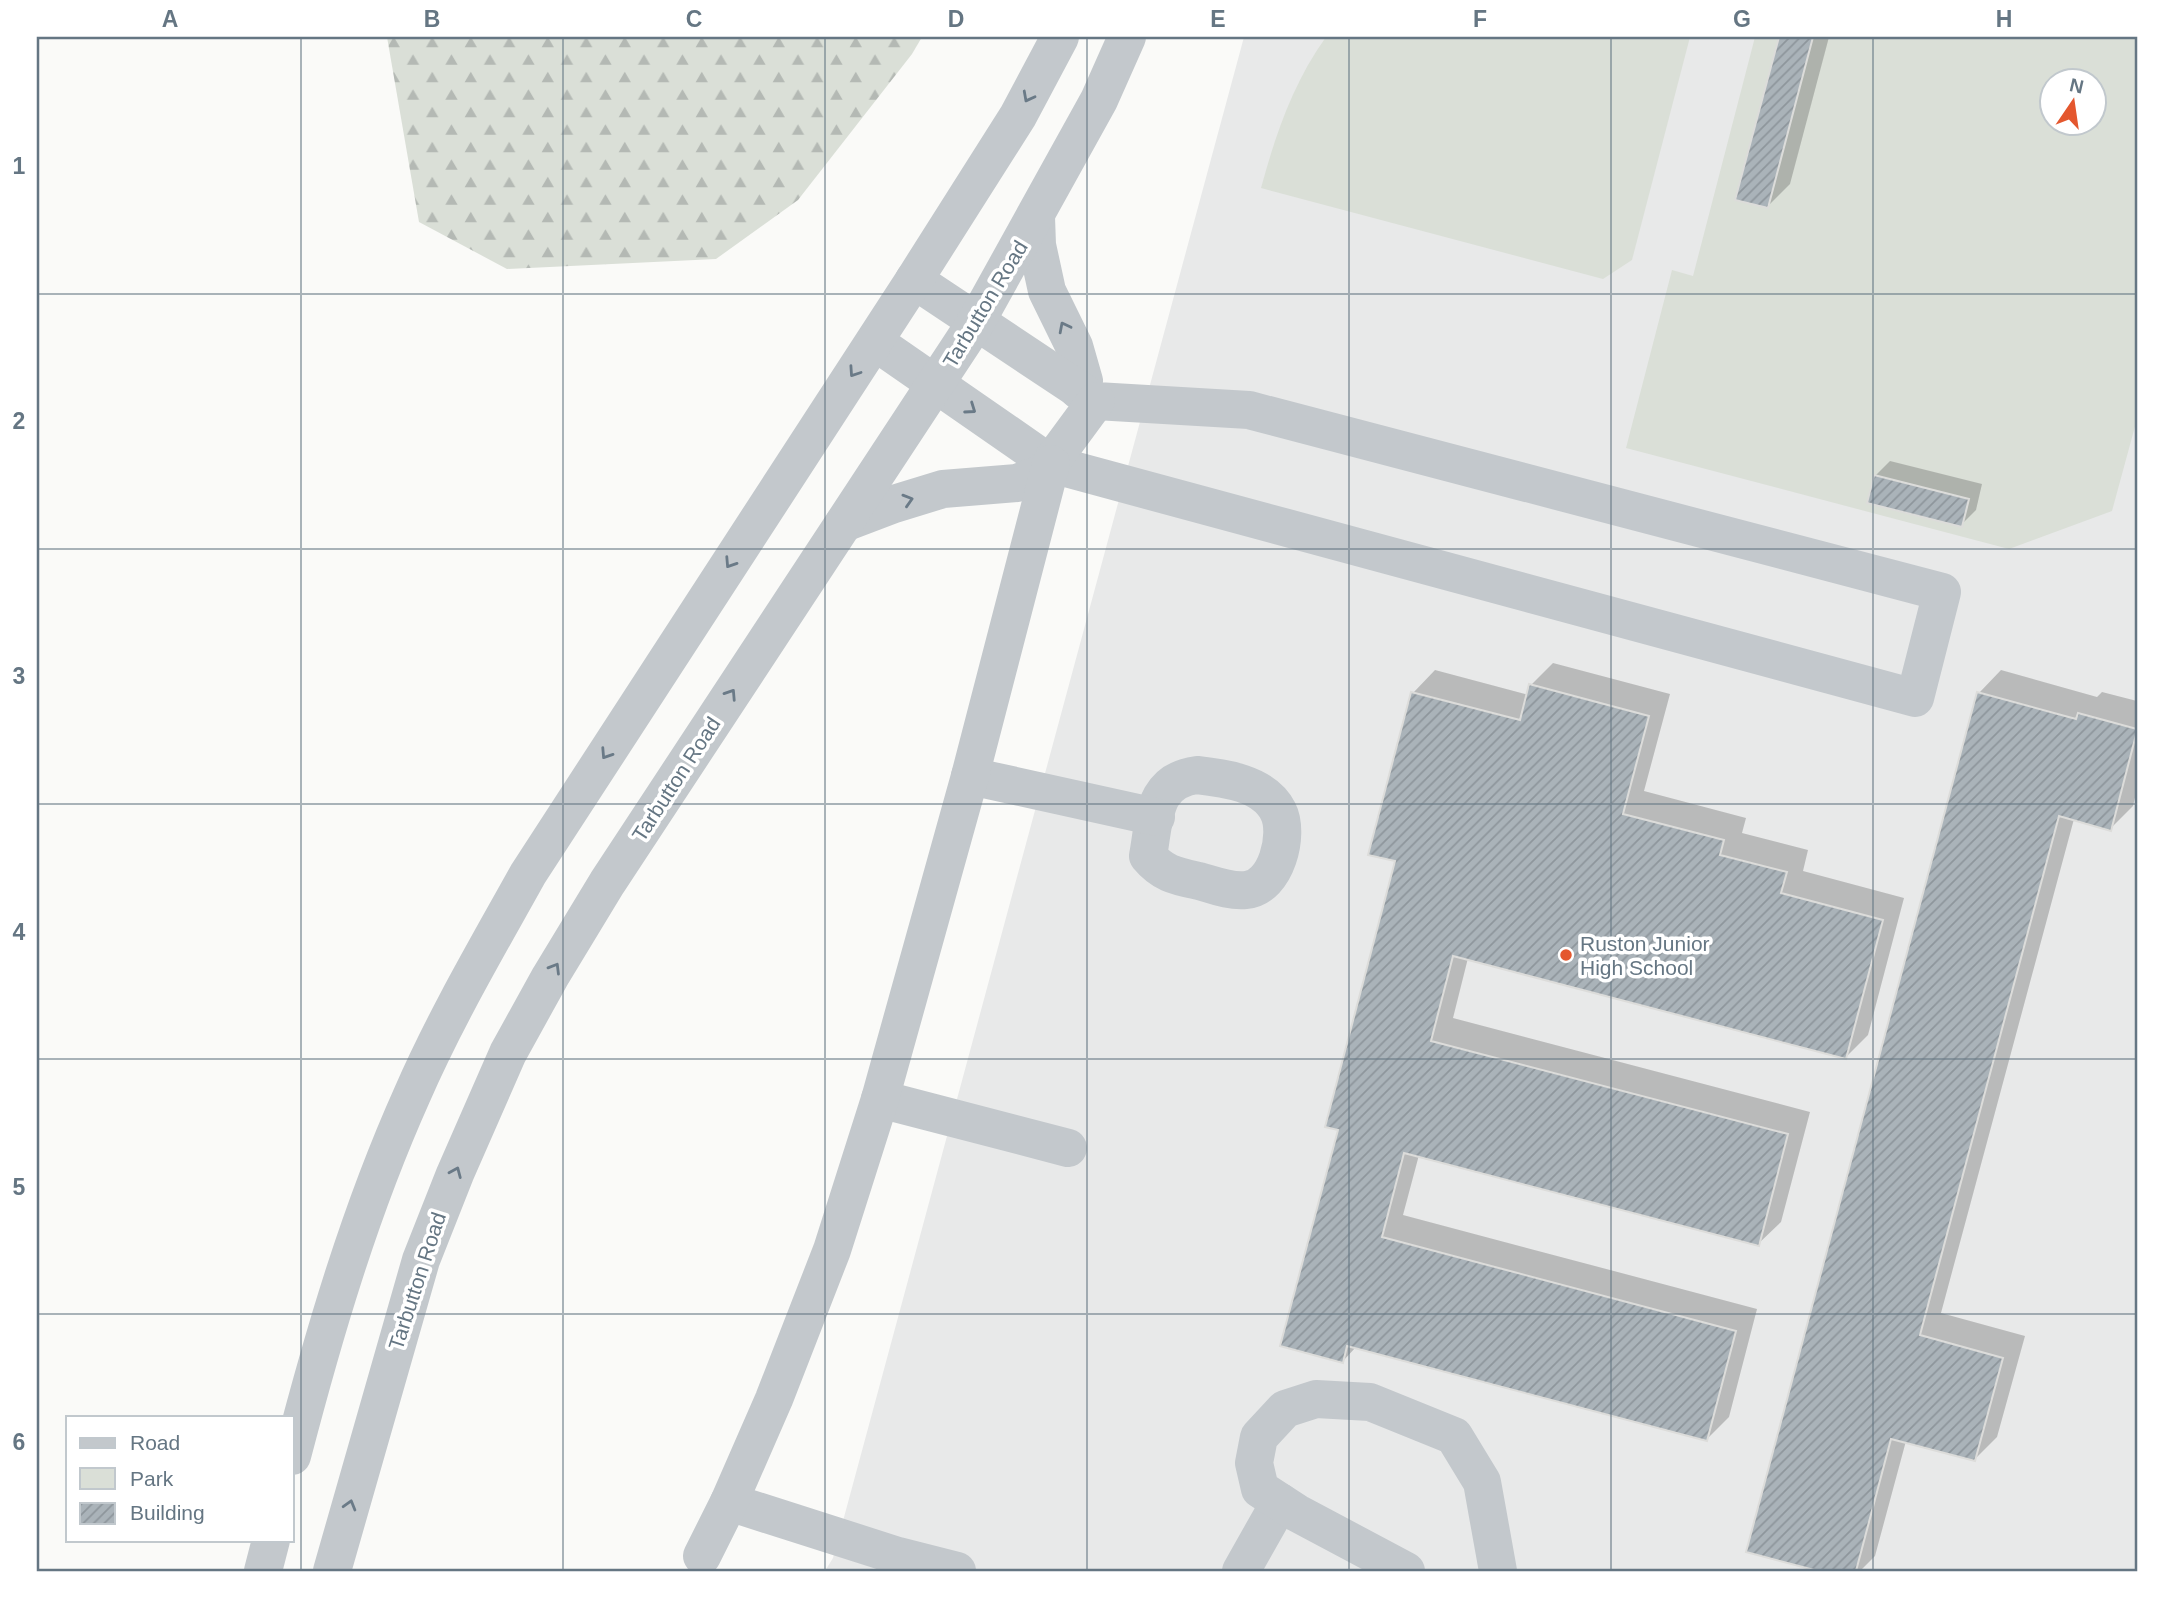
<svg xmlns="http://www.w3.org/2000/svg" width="2174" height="1608" font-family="Arial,sans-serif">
<defs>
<pattern id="forest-firs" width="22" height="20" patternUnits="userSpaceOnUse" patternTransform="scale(1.75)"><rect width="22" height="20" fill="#dadfd7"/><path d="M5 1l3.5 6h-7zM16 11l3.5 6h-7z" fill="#b4b9b4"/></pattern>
<pattern id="building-hatch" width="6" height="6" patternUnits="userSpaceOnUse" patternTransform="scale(1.75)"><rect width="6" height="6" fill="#aab3b9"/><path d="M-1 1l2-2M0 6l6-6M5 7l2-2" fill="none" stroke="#8e969c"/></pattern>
</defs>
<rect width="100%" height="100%" fill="#fafaf8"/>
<!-- built -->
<path fill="#e8e9e9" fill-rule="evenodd" d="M1244,37H2137V1571H825L833,1558ZM2052,80H2094V122H2052Z"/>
<!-- green -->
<g fill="#dadfd7" fill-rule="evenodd">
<path d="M1326,37H1690L1632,260L1603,279L1261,188C1276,133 1293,83 1326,37Z"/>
<path d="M1755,37H2137V419L2112,511L2009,549L1626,448L1672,270L1693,276ZM2052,80H2094V122H2052Z"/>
</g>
<!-- forest -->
<polygon fill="url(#forest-firs)" points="387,37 922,37 912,54 798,200 716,259 507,269 419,222"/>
<!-- shadow -->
<g fill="#0003">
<polygon points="1780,37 1829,37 1790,184 1768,206 1738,199"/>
<polygon points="1890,461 1982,484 1976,510 1961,525 1875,476"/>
<polygon points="1553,663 1670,694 1644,791 1746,818 1742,833 1808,850 1803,871 1904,898 1868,1035 1846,1057 1468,958 1453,1018 1810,1112 1781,1222 1758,1244 1419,1155 1403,1215 1757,1309 1729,1417 1706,1440 1356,1347 1343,1361 1340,1129 1397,860 1413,693 1435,670 1529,695 1531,685"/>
<polygon points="2001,670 2097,697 2102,692 2137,701 2137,789 2133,806 2110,829 2074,819 1941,1313 2025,1336 1997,1437 1975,1459 1906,1441 1875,1556 1860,1571 1825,1571 1748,1550 1979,693"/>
</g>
<!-- building -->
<g fill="url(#building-hatch)" stroke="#dcdcda" stroke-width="2">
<polygon points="1779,37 1813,37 1768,208 1735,200"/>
<polygon points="1874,475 1969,499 1962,527 1867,503"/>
<polygon points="1529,684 1649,716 1623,814 1724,840 1720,855 1787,872 1781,893 1883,920 1846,1059 1453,956 1431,1041 1788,1134 1759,1246 1404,1153 1382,1237 1736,1331 1707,1441 1347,1346 1343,1363 1280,1346 1338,1130 1325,1127 1395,861 1368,855 1411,692 1520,720"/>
<polygon points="1977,692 2076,719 2078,713 2137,729 2137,731 2111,831 2059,816 1920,1335 2003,1358 1975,1461 1891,1439 1856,1571 1818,1571 1746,1552"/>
</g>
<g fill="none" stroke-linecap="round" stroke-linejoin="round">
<!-- minor -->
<g stroke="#c3c8cc" stroke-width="38">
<polyline points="1036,217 1037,245 1047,291 1074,346 1084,381 1078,390"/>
<polyline points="875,342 1051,464 1915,698 1942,592 1249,410 1096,401 914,280"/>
<polyline points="844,523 894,504 943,489 1017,483 1043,473 1096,401"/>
<path d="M1197,775C1224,778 1264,783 1278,811C1290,834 1276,888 1246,890C1232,892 1213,885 1199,881C1176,876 1163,874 1148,856C1155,818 1152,781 1197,775Z"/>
<polyline points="970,776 1156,817"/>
<polyline points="880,1099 1068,1148"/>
<path d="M292,1456C324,1333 360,1211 412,1095C445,1019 488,946 528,874L914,280L1018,116L1060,37"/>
<polyline points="729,1502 898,1556 957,1571"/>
<polyline points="702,1556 729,1502 774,1399 832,1250 880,1099 970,776 1051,464"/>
<polyline points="263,1571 271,1540"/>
<polyline points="332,1571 421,1260 455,1174 508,1053 550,977 607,883 976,322 1099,100 1127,37"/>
<polyline points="1241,1571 1280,1502"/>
<polyline points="1406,1571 1297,1513 1260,1489 1254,1463 1259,1437 1285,1409 1316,1399 1370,1402 1454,1436 1482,1482 1498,1571"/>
</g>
</g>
<!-- one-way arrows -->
<defs><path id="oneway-chevron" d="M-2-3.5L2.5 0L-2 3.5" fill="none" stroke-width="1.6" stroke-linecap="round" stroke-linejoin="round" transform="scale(1.75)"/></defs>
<g stroke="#6a7a87">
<use href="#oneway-chevron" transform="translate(1028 97) rotate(118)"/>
<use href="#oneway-chevron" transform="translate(1064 327) rotate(-117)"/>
<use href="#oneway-chevron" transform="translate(854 372) rotate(124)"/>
<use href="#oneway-chevron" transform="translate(971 409) rotate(35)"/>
<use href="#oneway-chevron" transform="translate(908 500) rotate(-17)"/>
<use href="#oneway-chevron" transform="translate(730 563) rotate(123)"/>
<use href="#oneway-chevron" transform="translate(731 694) rotate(-57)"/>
<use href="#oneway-chevron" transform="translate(606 754) rotate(123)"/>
<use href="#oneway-chevron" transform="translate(555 968) rotate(-59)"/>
<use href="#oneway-chevron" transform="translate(456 1172) rotate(-67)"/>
<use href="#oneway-chevron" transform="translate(350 1505) rotate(-74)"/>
</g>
<!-- grid -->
<path fill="none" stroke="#657683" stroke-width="2" stroke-opacity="0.55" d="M301,37V1571M563,37V1571M825,37V1571M1087,37V1571M1349,37V1571M1611,37V1571M1873,37V1571M37,294H2137M37,549H2137M37,804H2137M37,1059H2137M37,1314H2137"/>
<!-- markers -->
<circle fill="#e4572e" stroke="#fff" stroke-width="2.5" cx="1566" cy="955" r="7"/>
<g text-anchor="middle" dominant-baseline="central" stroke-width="7" stroke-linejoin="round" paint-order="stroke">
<!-- street labels -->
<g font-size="21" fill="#657683" stroke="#fff">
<text transform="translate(985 304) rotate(-59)">Tarbutton Road</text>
<text transform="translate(676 779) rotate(-57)">Tarbutton Road</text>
<text transform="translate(417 1281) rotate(-72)">Tarbutton Road</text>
</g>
<!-- poi labels -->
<g font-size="21" fill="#657683" stroke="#fff" text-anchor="start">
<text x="1580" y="943">Ruston Junior<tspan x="1580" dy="24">High School</tspan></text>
</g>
</g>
<!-- border -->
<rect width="2174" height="1608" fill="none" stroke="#ffffff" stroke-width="77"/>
<!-- legend -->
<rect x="66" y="1416" width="228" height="126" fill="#ffffff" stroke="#c1c8cd" stroke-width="2"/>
<rect x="80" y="1438" width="35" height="10" fill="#c3c8cc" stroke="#c1c8cd" stroke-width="2"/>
<text x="130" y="1450" font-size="21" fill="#657683">Road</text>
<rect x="80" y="1468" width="35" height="21" fill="#dadfd7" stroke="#c1c8cd" stroke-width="2"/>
<text x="130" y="1486" font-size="21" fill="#657683">Park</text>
<rect x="80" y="1503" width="35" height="21" fill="url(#building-hatch)" stroke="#c1c8cd" stroke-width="2"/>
<text x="130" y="1520" font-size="21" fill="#657683">Building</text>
<!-- north arrow -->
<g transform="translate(2073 102) rotate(13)"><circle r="33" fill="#ffffff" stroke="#c1c8cd" stroke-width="2"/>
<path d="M0-5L12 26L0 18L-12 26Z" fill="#e4572e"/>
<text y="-10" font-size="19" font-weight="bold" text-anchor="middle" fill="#657683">N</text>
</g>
<rect x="38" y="38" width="2098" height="1532" fill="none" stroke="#657683" stroke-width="2.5"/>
<g font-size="23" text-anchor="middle" font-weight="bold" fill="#657683">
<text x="170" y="27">A</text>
<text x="432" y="27">B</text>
<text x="694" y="27">C</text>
<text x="956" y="27">D</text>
<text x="1218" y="27">E</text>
<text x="1480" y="27">F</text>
<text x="1742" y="27">G</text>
<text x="2004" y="27">H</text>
<text x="19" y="174">1</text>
<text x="19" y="429">2</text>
<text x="19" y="684">3</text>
<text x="19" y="940">4</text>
<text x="19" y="1195">5</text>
<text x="19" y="1450">6</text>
</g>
</svg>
